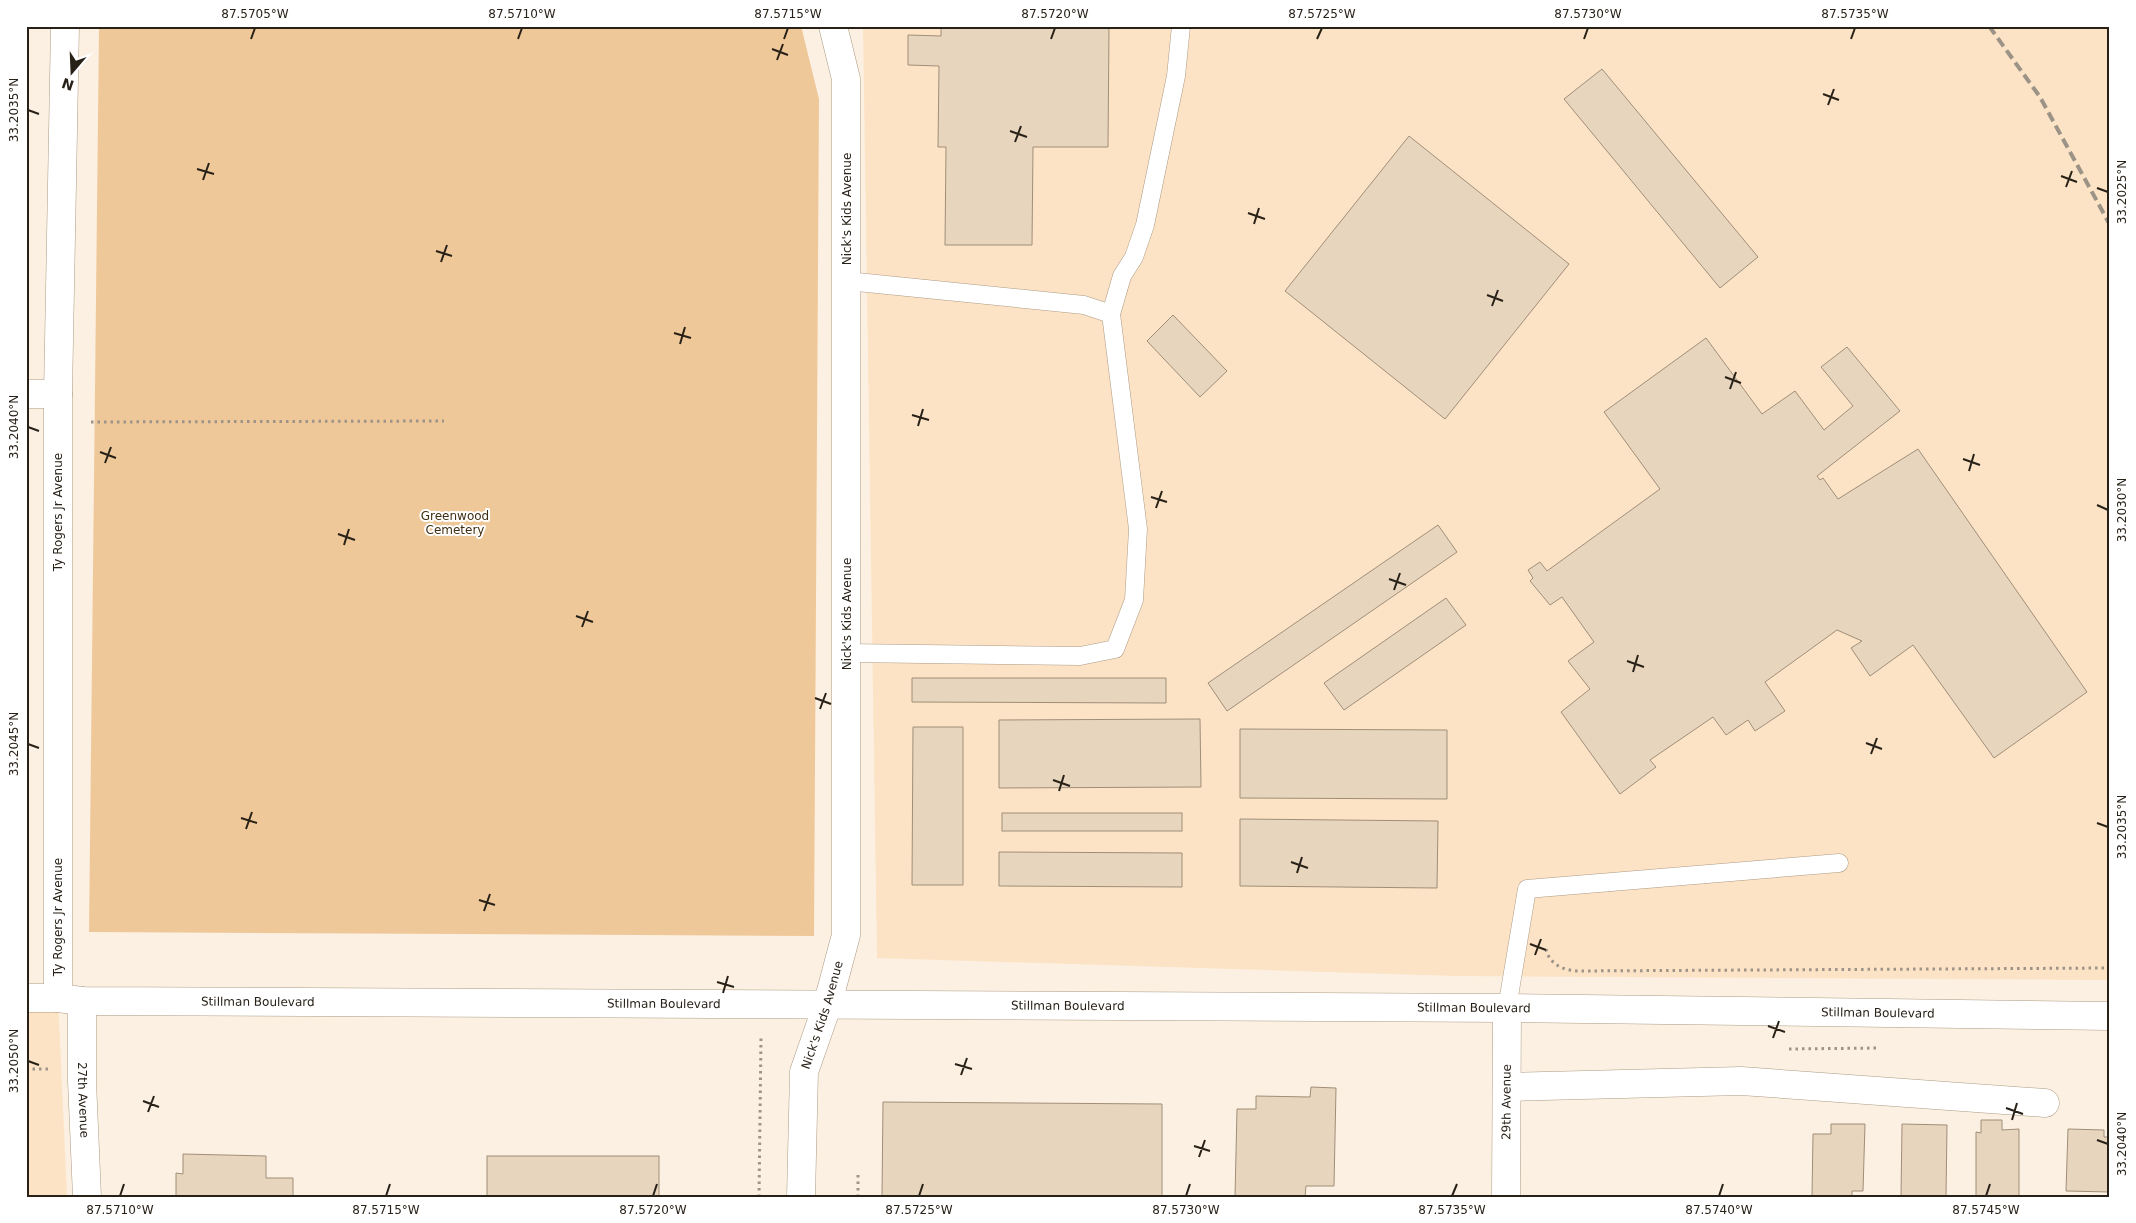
<svg xmlns="http://www.w3.org/2000/svg" width="2136" height="1223" font-family="'DejaVu Sans',sans-serif">
<rect width="100%" height="100%" fill="#fcf0e2"/>
<!-- built -->
<g fill="#fce3c5">
<polygon points="863,26 2110,26 2110,980 1456,976 877,958"/>
<polygon points="26,998 58,998 67,1197 26,1197"/>
</g>
<!-- green -->
<polygon fill="#efc899" points="99,26 801,26 819,99 814,936 89,932"/>
<!-- building -->
<g fill="#e8d5bd" stroke="#a08e79">
<polygon points="941,26 1109,26 1108,147 1033,147 1032,245 945,245 946,147 938,147 939,66 908,65 908,35 941,36"/>
<polygon points="1602,69 1758,257 1720,288 1564,99"/>
<polygon points="1409,136 1569,264 1445,419 1285,291"/>
<polygon points="1173,315 1227,371 1200,397 1147,341"/>
<polygon points="1706,338 1762,414 1795,391 1824,430 1853,406 1821,367 1847,347 1900,411 1817,476 1820,480 1823,478 1838,499 1918,449 2087,692 1994,758 1913,645 1870,676 1851,648 1862,641 1837,630 1765,682 1785,711 1755,731 1748,720 1726,735 1713,717 1650,760 1656,767 1620,794 1561,712 1590,689 1568,661 1594,642 1562,597 1550,605 1530,581 1533,578 1528,570 1540,562 1547,571 1660,489 1604,412"/>
<polygon points="1438,525 1457,552 1227,711 1208,683"/>
<polygon points="1446,598 1466,625 1344,710 1324,683"/>
<polygon points="912,678 1166,678 1166,703 912,702"/>
<polygon points="1200,719 1201,787 999,788 999,720"/>
<polygon points="913,727 963,727 963,885 912,885"/>
<polygon points="1240,729 1447,730 1447,799 1240,798"/>
<rect x="1002" y="813" width="180" height="18"/>
<polygon points="1240,819 1438,821 1437,888 1240,886"/>
<polygon points="999,852 1182,853 1182,887 999,886"/>
<polygon points="1311,1087 1336,1088 1334,1186 1306,1186 1305,1197 1235,1197 1237,1109 1256,1109 1256,1096 1310,1097"/>
<polygon points="883,1102 1162,1104 1162,1197 882,1197"/>
<polygon points="1981,1120 2002,1120 2002,1130 2019,1129 2019,1197 1976,1197 1976,1132 1981,1133"/>
<polygon points="1831,1124 1865,1124 1863,1191 1852,1191 1852,1197 1812,1197 1813,1134 1831,1134"/>
<polygon points="1902,1124 1947,1125 1946,1197 1901,1197"/>
<polygon points="2068,1129 2104,1130 2104,1137 2110,1137 2110,1192 2066,1191"/>
<polygon points="183,1154 266,1156 266,1178 293,1178 293,1197 176,1197 176,1173 183,1174"/>
<rect x="487" y="1156" width="172" height="41"/>
</g>
<g fill="none" stroke-linecap="round" stroke-linejoin="round">
<defs>
<g id="lane">
<polyline points="847,281 1084,305 1111,314"/>
<polyline points="847,653 1080,656 1115,649 1134,600 1138,529 1111,314 1122,276 1134,257 1145,225 1176,76 1181,26"/>
<polyline points="1507,1008 1527,889 1839,863"/>
</g>
<g id="street">
<polyline points="58,998 58,394 65,26"/>
<path id="s1" d="M82,1001V1081L87,1197"/>
<polyline points="1507,1087 1741,1081 2045,1103"/>
<path id="s2" d="M801,1197L804,1072L827,1006L846,935V79L833,26"/>
<path id="s3" d="M1506,1197L1507,1008"/>
</g>
<g id="secondary">
<polyline points="26,394 58,394"/>
<path id="s4" d="M26,998H58L82,1001L1507,1008L2110,1016"/>
</g>
</defs>
<!-- lane casing -->
<use href="#lane" stroke="#ad9b85" stroke-width="19"/>
<!-- street casing -->
<use href="#street" stroke="#ad9b85" stroke-width="29"/>
<!-- secondary casing -->
<use href="#secondary" stroke="#ad9b85" stroke-width="29"/>
<!-- path -->
<g stroke="#9d9388" stroke-width="3" stroke-dasharray="2.5 4" stroke-linecap="butt">
<polyline points="91,422 444,421"/>
<path d="M1546,949C1549,964 1563,970 1577,971L2110,968"/>
<polyline points="1789,1049 1880,1048"/>
<polyline points="26,1069 51,1069"/>
<polyline points="759,1197 761,1037"/>
<polyline points="858,1197 858,1172"/>
</g>
<!-- lane -->
<use href="#lane" stroke="#fff" stroke-width="18"/>
<!-- street -->
<use href="#street" stroke="#fff" stroke-width="28"/>
<!-- secondary -->
<use href="#secondary" stroke="#fff" stroke-width="28"/>
<!-- rail -->
<polyline stroke="#9c9387" stroke-width="4" stroke-dasharray="10 5" stroke-linecap="butt" points="1989,26 2040,97 2110,225"/>
</g>
<!-- ticks -->
<path fill="none" stroke="#282118" stroke-width="2" d="M251,39L255,28M518,39L522,28M784,39L788,28M1051,39L1055,28M1317,39L1322,28M1584,39L1588,28M1851,39L1855,28M772,49L788,55M777,60L783,44M1823,94L1839,100M1828,105L1834,89M28,110L39,114M1010,131L1027,137M1015,142L1021,126M197,169L214,174M2061,176L2077,182M203,180L209,163M2066,187L2072,171M2097,188L2108,192M1248,213L1265,219M1254,224L1259,208M436,251L452,256M441,262L447,245M1487,295L1503,301M1492,306L1498,290M674,333L691,338M680,344L685,327M1725,377L1741,383M1730,389L1736,372M912,415L929,420M918,426L923,409M28,427L39,431M100,452L116,458M1963,459L1980,465M105,463L111,447M1969,471L1974,454M1151,497L1167,502M2097,505L2108,510M1156,508L1162,491M338,534L355,540M344,545L349,529M1389,579L1406,585M1394,590L1400,573M576,616L593,622M582,627L588,611M1627,661L1644,667M1633,672L1638,655M815,698L831,704M820,709L826,693M1866,743L1882,749M28,744L39,748M1871,754L1877,738M1053,780L1070,786M1059,791L1064,775M241,818L257,823M2097,823L2108,827M246,829L252,812M1291,862L1308,868M1297,873L1302,857M479,900L495,905M484,911L490,894M1530,944L1546,950M1535,955L1541,939M717,982L734,987M723,993L728,976M1768,1026L1785,1032M1773,1038L1779,1021M28,1061L39,1065M955,1064L972,1069M961,1075L967,1058M143,1101L159,1107M2006,1108L2023,1114M148,1112L154,1096M2012,1120L2017,1103M2097,1140L2108,1144M1194,1146L1210,1151M1199,1157L1205,1140M120,1196L124,1184M386,1196L390,1184M653,1196L657,1184M919,1196L923,1184M1186,1196L1190,1184M1452,1196L1457,1184M1719,1196L1723,1184M1986,1196L1990,1184"/>
<g text-anchor="middle" dominant-baseline="central" stroke-width="4" stroke-linejoin="round" paint-order="stroke">
<!-- street labels -->
<g font-size="12" fill="#282118" stroke="#fff">
<text transform="translate(847 209) rotate(-90)">Nick's Kids Avenue</text>
<text transform="translate(58 512) rotate(-90)">Ty Rogers Jr Avenue</text>
<text transform="translate(847 614) rotate(-90)">Nick's Kids Avenue</text>
<text transform="translate(58 917) rotate(-90)">Ty Rogers Jr Avenue</text>
<text stroke="none"><textPath href="#s4" startOffset="232">Stillman Boulevard</textPath></text>
<text stroke="none"><textPath href="#s4" startOffset="638">Stillman Boulevard</textPath></text>
<text stroke="none"><textPath href="#s4" startOffset="1042">Stillman Boulevard</textPath></text>
<text stroke="none"><textPath href="#s4" startOffset="1448">Stillman Boulevard</textPath></text>
<text stroke="none"><textPath href="#s4" startOffset="1852">Stillman Boulevard</textPath></text>
<text stroke="none"><textPath href="#s2" startOffset="185">Nick's Kids Avenue</textPath></text>
<text stroke="none"><textPath href="#s1" startOffset="99">27th Avenue</textPath></text>
<text stroke="none"><textPath href="#s3" startOffset="95">29th Avenue</textPath></text>
</g>
<!-- park labels -->
<g font-size="12" fill="#412d11" stroke="#fff">
<text x="455" y="516">Greenwood<tspan x="455" dy="14">Cemetery</tspan></text>
</g>
</g>
<!-- border -->
<rect width="2136" height="1223" fill="none" stroke="#ffffff" stroke-width="55"/>
<!-- north arrow -->
<g transform="translate(72 72) rotate(199)" stroke="#ffffff" stroke-width="4" paint-order="stroke">
<path d="M0-4L9 19L0 12L-9 19Z" fill="#282118"/>
<text y="-8" font-size="14" font-weight="bold" text-anchor="middle" fill="#282118">N</text>
</g>
<rect x="28" y="28" width="2080" height="1168" fill="none" stroke="#282118" stroke-width="2"/>
<g font-size="12" text-anchor="middle" fill="#282118">
<text x="255" y="18">87.5705°W</text>
<text x="522" y="18">87.5710°W</text>
<text x="788" y="18">87.5715°W</text>
<text x="1055" y="18">87.5720°W</text>
<text x="1322" y="18">87.5725°W</text>
<text x="1588" y="18">87.5730°W</text>
<text x="1855" y="18">87.5735°W</text>
<text transform="translate(14 110) rotate(-90)" y="4">33.2035°N</text>
<text transform="translate(2122 192) rotate(-90)" y="4">33.2025°N</text>
<text transform="translate(14 427) rotate(-90)" y="4">33.2040°N</text>
<text transform="translate(2122 510) rotate(-90)" y="4">33.2030°N</text>
<text transform="translate(14 744) rotate(-90)" y="4">33.2045°N</text>
<text transform="translate(2122 827) rotate(-90)" y="4">33.2035°N</text>
<text transform="translate(14 1061) rotate(-90)" y="4">33.2050°N</text>
<text transform="translate(2122 1144) rotate(-90)" y="4">33.2040°N</text>
<text x="120" y="1214">87.5710°W</text>
<text x="386" y="1214">87.5715°W</text>
<text x="653" y="1214">87.5720°W</text>
<text x="919" y="1214">87.5725°W</text>
<text x="1186" y="1214">87.5730°W</text>
<text x="1452" y="1214">87.5735°W</text>
<text x="1719" y="1214">87.5740°W</text>
<text x="1986" y="1214">87.5745°W</text>
</g>
</svg>
